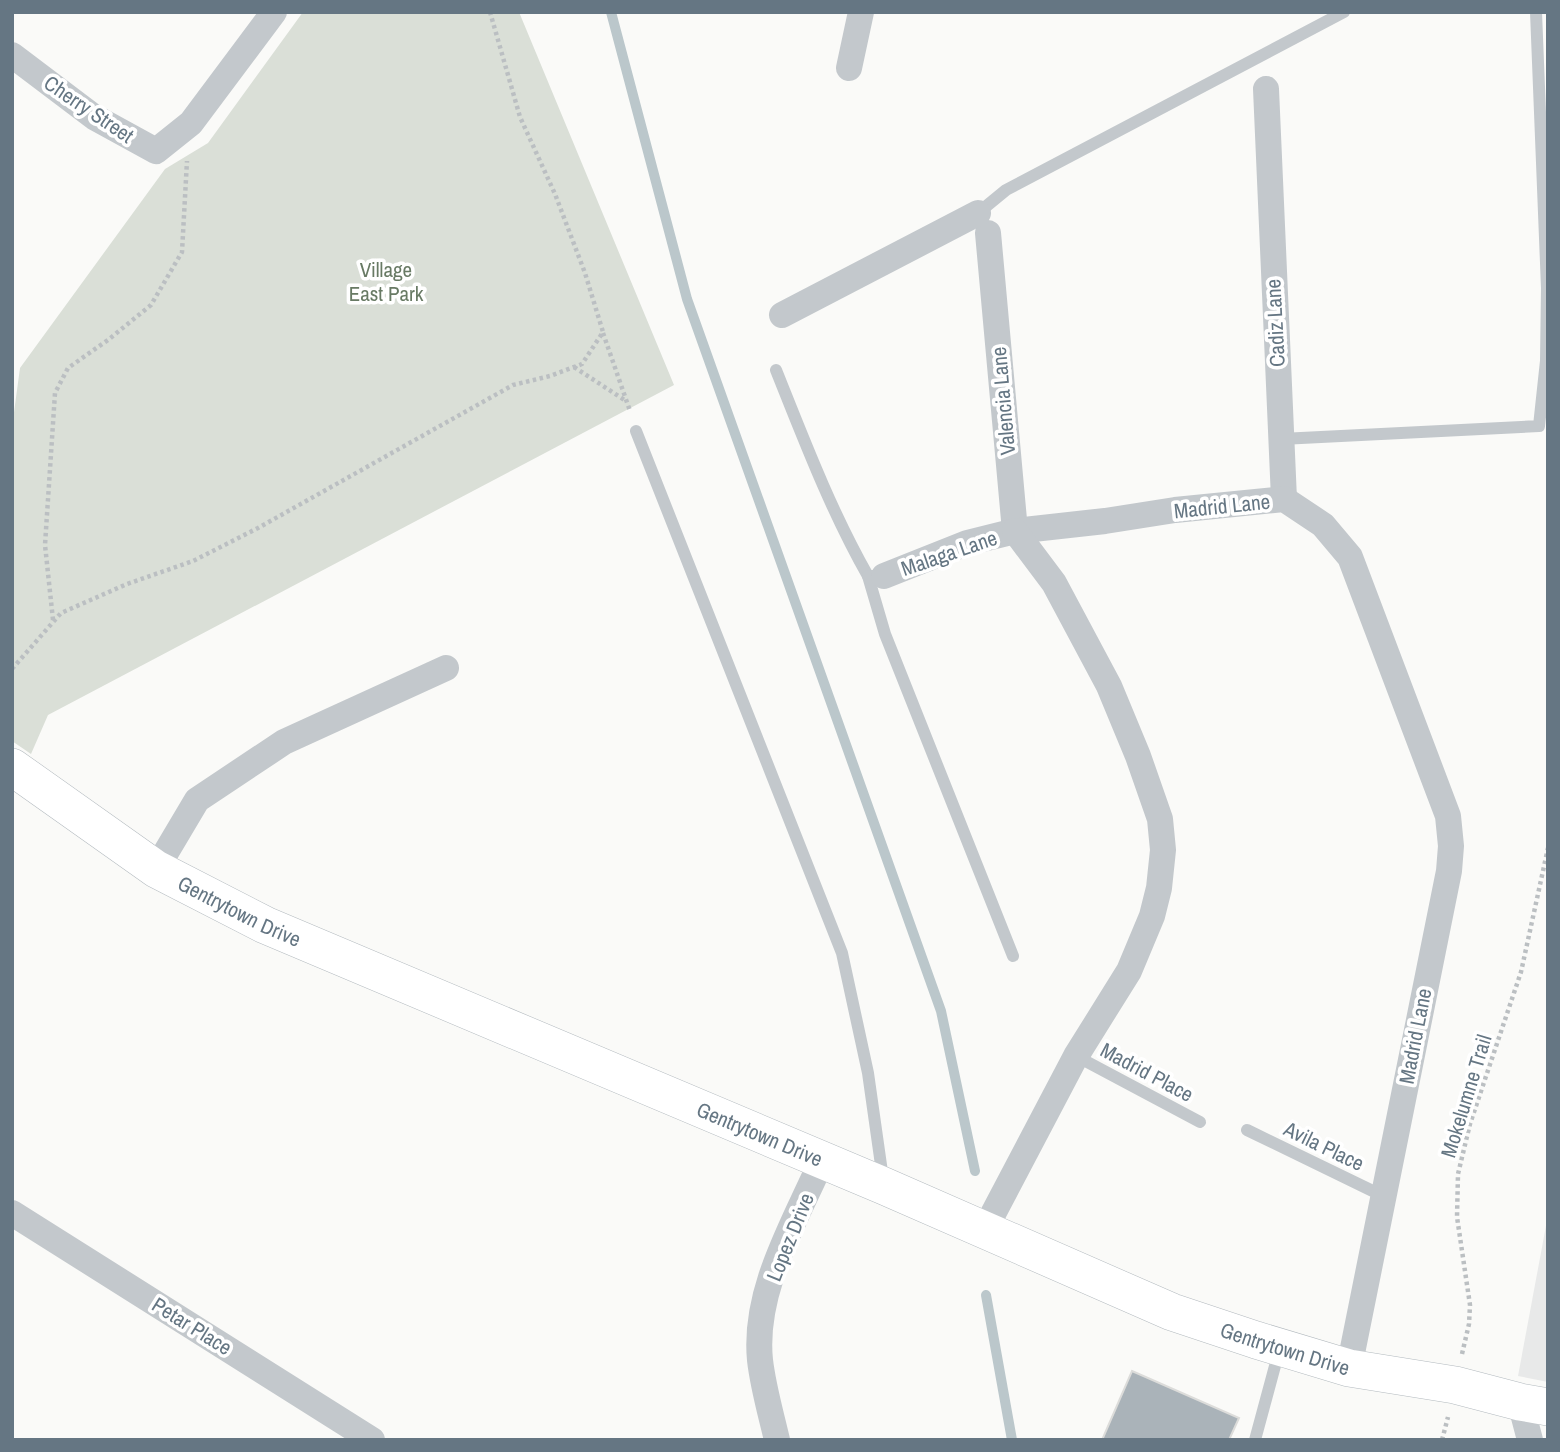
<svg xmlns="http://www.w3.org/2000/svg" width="1560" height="1452" font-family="'Archivo Narrow',sans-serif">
<rect width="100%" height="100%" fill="#fafaf8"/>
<!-- built -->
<polygon fill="#e8e9e9" points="1548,1215 1548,1382 1518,1376"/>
<!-- green -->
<polygon fill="#dadfd7" points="303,12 519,12 674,385 48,715 31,754 12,741 12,427 20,368 165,169 208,143"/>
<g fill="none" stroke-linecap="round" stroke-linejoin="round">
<!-- stream -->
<g stroke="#bbc7cb" stroke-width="10">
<polyline points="611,12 687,299 941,1011 975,1171"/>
<polyline points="986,1295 1012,1440"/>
</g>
</g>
<!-- building -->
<polygon fill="#aab3b9" stroke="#dcdcda" stroke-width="2" points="1132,1371 1239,1418 1229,1440 1102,1440"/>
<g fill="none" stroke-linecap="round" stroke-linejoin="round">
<defs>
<g id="secondary">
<path id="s1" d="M12,767L156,869L265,925L884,1186L1172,1312L1256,1340L1349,1368L1455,1385L1520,1402L1548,1407"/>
</g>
</defs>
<!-- secondary casing -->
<use href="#secondary" stroke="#b3babf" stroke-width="38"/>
<!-- path -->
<g stroke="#bbbfc2" stroke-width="4.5" stroke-dasharray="3.5 3.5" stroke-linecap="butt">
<polyline points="603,333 630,411"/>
<polyline points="574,367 626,401"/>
<polyline points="53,620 45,545 55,393 68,368 108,340 151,305 182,252 187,161"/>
<polyline points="12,669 61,613 127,584 193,561 258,528 513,385 550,376 582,364 603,332 585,273 555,194 520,117 490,12"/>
<polyline points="1462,1354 1469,1324 1470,1305 1457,1217 1458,1174 1470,1124 1521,972 1548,848"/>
<polyline points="1442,1440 1448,1417"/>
</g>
<!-- lane -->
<g stroke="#c3c8cc" stroke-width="12">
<polyline points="978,213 1006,190 1344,12"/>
<path d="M776,370C804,440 831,511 868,576H873"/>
<polyline points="636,431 842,953 868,1073 883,1179"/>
<polyline points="1281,439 1539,426 1546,361 1547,288 1536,12"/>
<polyline points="868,576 885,634 1013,956"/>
<polyline points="1076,1056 1200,1122"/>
<polyline points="1247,1130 1383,1196"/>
<polyline points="1255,1440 1279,1351"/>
</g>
<!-- street -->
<g stroke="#c3c8cc" stroke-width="26">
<polyline points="12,55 94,117 156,151 191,123 274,12"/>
<polyline points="849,68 861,12"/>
<polyline points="1266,89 1284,499"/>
<polyline points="988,233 1015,531"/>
<polyline points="782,315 978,213"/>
<polyline points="884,576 967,543 1015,531 1105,521 1175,510 1284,499 1323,525 1350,557 1448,816 1451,846 1449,871 1349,1368"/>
<polyline points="156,869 197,800 284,742 446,668"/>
<polyline points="12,1213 372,1440"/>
<polyline points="984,1231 1076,1056 1129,971 1152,916 1159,888 1163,850 1160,819 1138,756 1109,686 1054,583 1015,531"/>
<polyline points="1520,1402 1530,1440"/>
<path d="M777,1440C771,1414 763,1387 760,1360C753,1290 795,1222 822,1160"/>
</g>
<!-- secondary -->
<use href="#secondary" stroke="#fff" stroke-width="37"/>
</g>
<g text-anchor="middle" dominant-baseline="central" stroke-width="7" stroke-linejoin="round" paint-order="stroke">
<!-- street labels -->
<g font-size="21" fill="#657683" stroke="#fff">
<text transform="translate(89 109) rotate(34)">Cherry Street</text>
<text transform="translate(1275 323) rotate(-93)">Cadiz Lane</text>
<text transform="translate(1003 401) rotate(-95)">Valencia Lane</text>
<text transform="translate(1222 506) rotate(-6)">Madrid Lane</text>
<text transform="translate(949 553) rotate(-19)">Malaga Lane</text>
<text stroke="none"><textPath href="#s1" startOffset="270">Gentrytown Drive</textPath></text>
<text transform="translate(1415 1036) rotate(-79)">Madrid Lane</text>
<text transform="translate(1147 1072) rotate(28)">Madrid Place</text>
<text transform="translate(1466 1096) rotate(-73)">Mokelumne Trail</text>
<text stroke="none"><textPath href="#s1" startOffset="836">Gentrytown Drive</textPath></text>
<text transform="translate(1324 1146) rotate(26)">Avila Place</text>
<text transform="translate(790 1237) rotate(-68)">Lopez Drive</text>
<text transform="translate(192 1326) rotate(32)">Petar Place</text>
<text stroke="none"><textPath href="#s1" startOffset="1404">Gentrytown Drive</textPath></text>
</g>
<!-- park labels -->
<g font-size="21" fill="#687a64" stroke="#fff">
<text x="386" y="269">Village<tspan x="386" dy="24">East Park</tspan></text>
</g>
</g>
<!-- border -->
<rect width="1560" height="1452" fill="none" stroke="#657683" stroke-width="28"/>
</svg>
